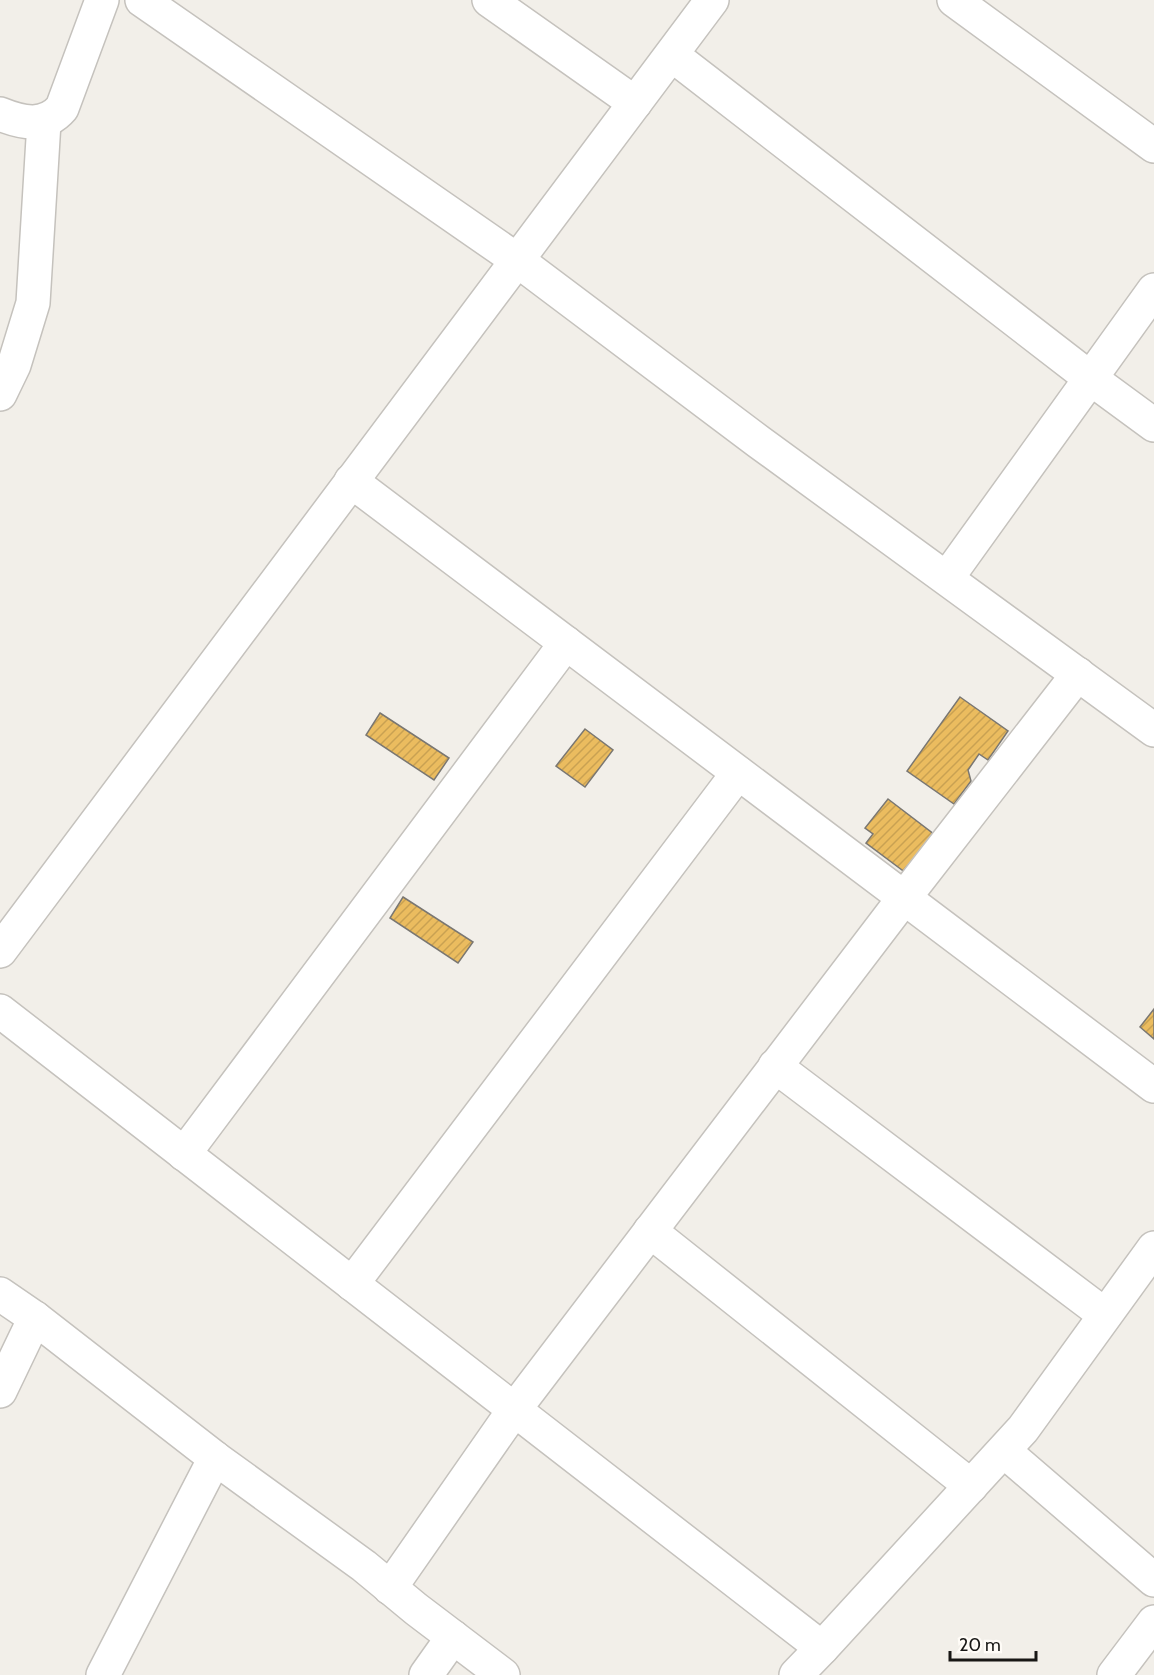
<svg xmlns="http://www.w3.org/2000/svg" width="1154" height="1675" font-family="Cabin,sans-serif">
<defs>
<pattern id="building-hatch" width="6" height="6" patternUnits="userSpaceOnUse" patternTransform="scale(1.5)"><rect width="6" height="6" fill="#ebbc5f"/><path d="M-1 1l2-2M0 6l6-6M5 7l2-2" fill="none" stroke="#c9a152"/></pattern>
</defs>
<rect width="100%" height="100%" fill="#f2efe9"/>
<!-- building -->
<g fill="url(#building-hatch)" stroke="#7a7772" stroke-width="1.5">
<polygon points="960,697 1008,731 988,760 979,754 968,770 971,781 954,804 907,771"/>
<polygon points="380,713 449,758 434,780 366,735"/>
<polygon points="585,729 613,750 585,787 556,766"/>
<polygon points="888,799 935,835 906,873 866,843 873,834 865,828"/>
<polygon points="403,897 473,942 458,963 390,918"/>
<polygon points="1154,1009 1154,1039 1140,1027"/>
</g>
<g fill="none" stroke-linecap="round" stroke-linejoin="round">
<defs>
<g id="minor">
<polyline points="142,0 517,260 759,442 1154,730"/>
<polyline points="489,0 635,103"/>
<polyline points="954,0 1154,146"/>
<polyline points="672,55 1090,378 1154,425"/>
<path d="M0,114C22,123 45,128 62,108L102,0"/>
<polyline points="0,394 14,365 33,303 44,122"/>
<polyline points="351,481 1154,1086"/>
<polyline points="947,578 1154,290"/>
<polyline points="0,951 712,0"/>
<polyline points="0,1011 822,1648 1023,1429 1154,1248"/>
<polyline points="775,1066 1105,1315"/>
<polyline points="184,1154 566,643"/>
<polyline points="650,1231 971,1486"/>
<polyline points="352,1284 738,773"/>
<polyline points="0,1294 35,1318"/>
<polyline points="0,1391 35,1318 215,1458 364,1566 416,1609 503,1675"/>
<polyline points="1004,1451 1154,1580"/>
<polyline points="390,1588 514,1410 904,898 1078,674"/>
<polyline points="103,1675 215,1458"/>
<polyline points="426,1675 453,1637"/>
<polyline points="796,1675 822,1648"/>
<polyline points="1114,1675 1154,1622"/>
</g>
</defs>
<!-- minor casing -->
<use href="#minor" stroke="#c5c2bd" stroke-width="36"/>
<!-- minor -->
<use href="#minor" stroke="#fff" stroke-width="33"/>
</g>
<!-- scale -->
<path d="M950 1651v9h86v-9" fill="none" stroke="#181715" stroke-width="3"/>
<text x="959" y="1651" font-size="18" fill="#181715" stroke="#fffcf7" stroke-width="4.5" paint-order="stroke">20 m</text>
</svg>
